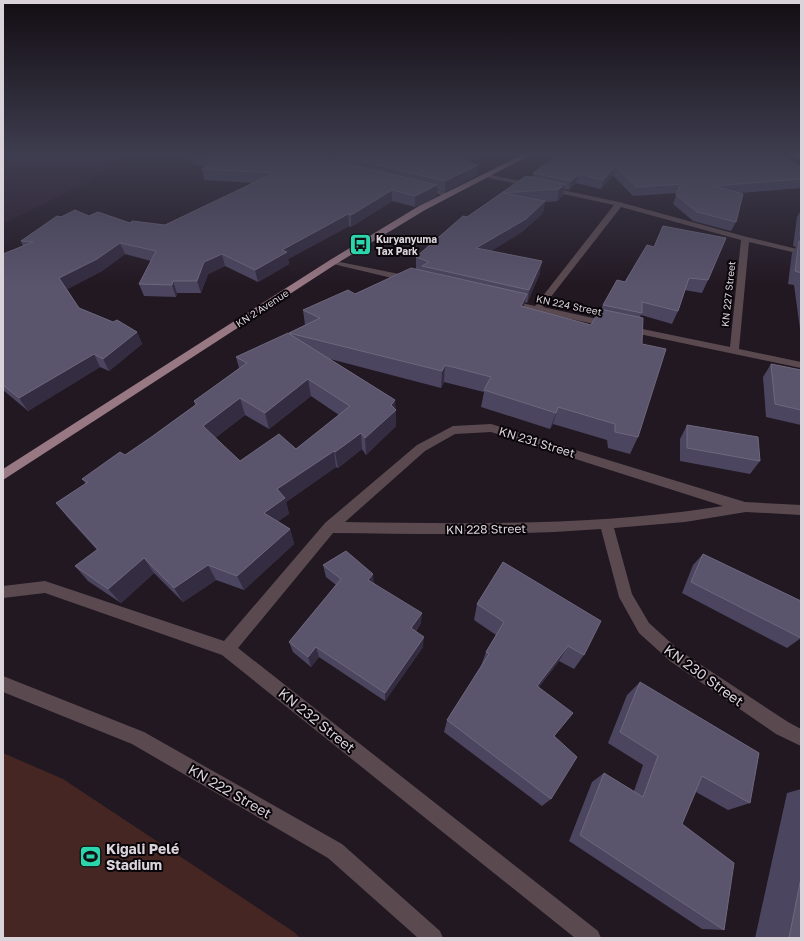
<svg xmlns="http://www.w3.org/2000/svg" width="804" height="941" font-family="'Golos Text',sans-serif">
<rect width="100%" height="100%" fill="#221822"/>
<!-- built -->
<polygon fill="#2d1e2e" points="3,154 127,154 85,183 3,224"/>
<!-- green -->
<polygon fill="#452622" points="3,753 63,779 294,932 300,938 3,938"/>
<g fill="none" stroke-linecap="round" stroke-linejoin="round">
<!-- minor -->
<g fill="#5a4a4f" fill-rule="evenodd">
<polygon points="487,174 619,202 747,237 801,250 801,254 749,242 739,349 801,362 801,368 625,331 623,329 628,326 730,347 741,240 621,207 543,307 611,322 611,326 608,327 506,305 506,301 509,300 535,306 614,205 485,177 485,175"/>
<polygon points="421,186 451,194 452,195 449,197 419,189 419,187"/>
<polygon points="330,260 409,276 413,279 409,282 333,264 330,264"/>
<path d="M491,424L745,502L801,505V515L746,512L685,522L614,528L632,594L649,623L680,651L788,722L801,729V746L776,734L670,661L639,633L619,597L601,529C511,536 423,534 333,533L238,648L598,931L601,938H575L222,655L45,593L3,598V586L45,581L224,641L325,523L417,445L453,426ZM491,432L723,506C598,526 471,524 345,522L425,451L455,434Z"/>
<polygon points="3,676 144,732 342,844 440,931 443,938 418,938 328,858 132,744 3,692"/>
</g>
<!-- major -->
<g fill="#987883" fill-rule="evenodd">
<polygon points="524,154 532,154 425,210 336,264 3,480 3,469 330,260 419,206"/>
<polygon points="786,154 801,155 801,159 787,155"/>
</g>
</g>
<!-- wall -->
<g fill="#4b455f" fill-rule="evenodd">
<polygon points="190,154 478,154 469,162 477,175 445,192 437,190 437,196 415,207 392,201 351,227 349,226 288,259 289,264 258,282 225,266 208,274 201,293 177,293 176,297 144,296 139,284 151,261 125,254 102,271 67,289 79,308 137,332 142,344 109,371 100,367 28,411 3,390 3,254 23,246 21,241 61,217 89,216 130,223 165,225 254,183 204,180 202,169 206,166 193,164"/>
<path d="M560,154L801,167V188L740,193L736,222L731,231L693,221L673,204L677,193L633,196L613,175L601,189L576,183L569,190L564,189L563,195L557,201L545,202L543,213L523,231L491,251L540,273L527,303L525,302L524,307L591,325L601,309L603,305L625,282L647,245L708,280L702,293L684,290L678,311L672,324L641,315L640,317L638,437L630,454L608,448L607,440L553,424L550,429L481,407L484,392L444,382L441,388L330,359L395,400L396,426L366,455L362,449L338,468L336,467L286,502L289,514L278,521L290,529L294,544L244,590L216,580L183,602L154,573L121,603L88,581L75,566L97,550L69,519L56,503L86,484L82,479L125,455L150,438L195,405L194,401L239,368L236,357L289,333L305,325L303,310L355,294L416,269V257L467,217L526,176L533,177V173ZM311,396L339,415L296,449L240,461L215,438L245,415L269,429Z"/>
<polygon points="801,210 801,336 794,285 788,284 792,253 796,247 793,246 797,217"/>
<polygon points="771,364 801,370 801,425 766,417 763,377"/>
<polygon points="687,425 760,461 750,474 680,461 680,439"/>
<polygon points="703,554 801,638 787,648 682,593 693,565"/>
<polygon points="503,562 584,655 574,669 559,661 539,687 554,736 551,799 542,806 444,732 447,720 481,666 486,652 496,635 474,620 477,604"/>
<polygon points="323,565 374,583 421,623 416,631 423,647 385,701 319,657 311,667 293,652 289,642 336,585 326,577"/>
<polygon points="640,682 750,803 728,810 696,792 682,824 724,930 702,929 569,841 592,782 604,773 634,791 643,765 608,743 627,695"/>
<polygon points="801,789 801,938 755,938 787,793"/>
</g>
<!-- shaded-wall -->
<g fill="#342c41">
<polygon points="467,154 478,154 460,170 461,159"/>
<polygon points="478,165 477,175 445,192 445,181"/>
<polygon points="616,166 613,175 601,189 603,180"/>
<polygon points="579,174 576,183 569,190 571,181"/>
<polygon points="565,184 563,195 557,201 559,189"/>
<polygon points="437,185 437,196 415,207 415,196"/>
<polygon points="392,190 392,201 351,227 351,215"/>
<polygon points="545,201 543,213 523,231 475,261 476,248"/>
<polygon points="348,214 349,226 288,259 289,264 258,282 255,270 282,250"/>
<polygon points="120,243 125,254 102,271 66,290 59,278"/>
<polygon points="222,254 225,266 208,274 201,293 197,281 204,262"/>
<polygon points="542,261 540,273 527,303 529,290"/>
<polygon points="173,281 177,293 176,297 172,285"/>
<polygon points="527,294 523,310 521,306"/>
<polygon points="137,332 142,344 109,371 103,359"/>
<polygon points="94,354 100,367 28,411 19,398"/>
<polygon points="445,365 444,382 441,388 442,371"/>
<polygon points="308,379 311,396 269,429 265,413"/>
<polygon points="240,398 245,415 209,443 203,426"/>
<polygon points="395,400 395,411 396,410 396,426 366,455 365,438 391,405"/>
<polygon points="558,407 553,424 550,429 556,413"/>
<polygon points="361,433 362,449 338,468 335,452"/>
<polygon points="334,451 336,467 286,502 289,514 269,528 264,513 277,489"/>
<polygon points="290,529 294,544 244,590 237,576"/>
<polygon points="144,558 154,573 121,603 108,589"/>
<polygon points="208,565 216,580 183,602 174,588"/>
<polygon points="373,574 374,585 368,580"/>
<polygon points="422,613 421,623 410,638 411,628"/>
<polygon points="424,637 423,647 385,701 385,693"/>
<polygon points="568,646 559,661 530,699 537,686"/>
<polygon points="316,647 319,657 311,667 308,657"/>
</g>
<!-- building -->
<g fill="#5a546c" stroke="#6e687e" fill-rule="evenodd">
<polygon points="197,154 305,154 437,185 415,196 392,190 351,215 348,214 282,250 287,252 255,270 222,254 204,262 197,281 173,281 172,285 139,284 156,251 120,243 97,259 59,278 79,308 113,322 117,320 137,332 103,359 94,354 19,398 3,385 3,254 33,242 21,241 57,216 61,217 75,210 89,216 98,212 130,223 132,221 165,225 274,173 202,169 217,157"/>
<polygon points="331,154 467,154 461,159 478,165 445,181"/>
<polygon points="560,154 781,154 801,167 801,179 713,186 743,194 736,222 697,212 676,195 681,184 636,187 616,166 603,180 579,174 571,181 533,173"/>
<polygon points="526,176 565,184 559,189 502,193 545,201 526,219 476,248 542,261 529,290 422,266 429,262 416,257 463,216 467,217"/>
<polygon points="801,225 801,235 800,235"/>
<polygon points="663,226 726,238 708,280 689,278 678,311 642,302 642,313 603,305 617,280 625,282 647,245 654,247"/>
<polygon points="799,241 801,242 801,273 795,271"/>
<polygon points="411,268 527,294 521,306 591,325 600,309 643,318 642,344 666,349 638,437 615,432 615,424 558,407 556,413 484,390 491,377 445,365 442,371 289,333 320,318 303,310 348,290 355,294"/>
<path d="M288,333L395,400L391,405L396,410L365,438L361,433L335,452L334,451L277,489L285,498L264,513L290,529L237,576L208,565L174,588L144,558L108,589L75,566L98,549L56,503L88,482L82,479L120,452L125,455L150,438L197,404L194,401L247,363L236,357ZM308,379L350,406L296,449L279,434L240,461L203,426L240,398L265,413Z"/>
<polygon points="771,364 801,370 801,410 775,404"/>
<polygon points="687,425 758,437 760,461 687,448"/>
<polygon points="346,551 373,574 368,580 422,613 411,628 424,637 385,693 316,647 308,657 289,642 341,579 323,565"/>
<polygon points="703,554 801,601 801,638 691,582"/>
<polygon points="503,562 601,621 584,655 568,646 537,686 573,713 554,736 577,757 551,799 447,720 489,654 486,652 504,622 477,604"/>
<polygon points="640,682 759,753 750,803 702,776 682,824 734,863 724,930 580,835 604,773 643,797 658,756 620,732"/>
<polygon points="801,878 801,938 789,938"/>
</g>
<!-- sky -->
<linearGradient id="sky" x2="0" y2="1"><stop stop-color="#130d13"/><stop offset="0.54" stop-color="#3e3d4f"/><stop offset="1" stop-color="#3e3d4f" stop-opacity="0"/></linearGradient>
<rect width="804" height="286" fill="url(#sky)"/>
<!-- icons -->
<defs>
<symbol id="bus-square" viewBox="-11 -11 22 22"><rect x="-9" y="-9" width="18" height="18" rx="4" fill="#2cd5ab" stroke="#090509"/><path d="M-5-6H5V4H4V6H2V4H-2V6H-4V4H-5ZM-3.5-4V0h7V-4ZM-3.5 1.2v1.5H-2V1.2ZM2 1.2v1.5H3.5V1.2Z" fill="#111"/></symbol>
<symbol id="stadium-square" viewBox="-11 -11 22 22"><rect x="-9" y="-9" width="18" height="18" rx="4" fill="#2cd5ab" stroke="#090509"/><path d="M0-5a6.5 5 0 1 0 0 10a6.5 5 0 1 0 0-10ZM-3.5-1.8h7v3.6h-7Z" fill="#111"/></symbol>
</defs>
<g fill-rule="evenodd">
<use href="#bus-square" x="348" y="232" width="25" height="25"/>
<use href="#stadium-square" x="78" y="844" width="25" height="25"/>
</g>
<g text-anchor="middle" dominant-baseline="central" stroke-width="4" stroke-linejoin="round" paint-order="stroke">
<!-- far-poi labels -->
<g font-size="10" font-weight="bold" fill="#dad3da" stroke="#090509" text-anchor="start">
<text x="376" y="239">Kuryanyuma<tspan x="376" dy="12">Tax Park</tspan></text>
</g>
<!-- far-street labels -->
<g font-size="10" fill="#dad3da" stroke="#090509">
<text transform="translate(728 294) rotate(-84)">KN 227 Street</text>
<text transform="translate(569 305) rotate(12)">KN 224 Street</text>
<text transform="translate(262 308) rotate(-33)">KN 2 Avenue</text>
</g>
<!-- street labels -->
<g font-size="12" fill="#dad3da" stroke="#090509">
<text transform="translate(537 442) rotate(17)">KN 231 Street</text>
<text transform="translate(486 529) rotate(-1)">KN 228 Street</text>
</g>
<!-- near-street labels -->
<g font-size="14" fill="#dad3da" stroke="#090509">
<text transform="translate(704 675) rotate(36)">KN 230 Street</text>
<text transform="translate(317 720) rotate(39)">KN 232 Street</text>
<text transform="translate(230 791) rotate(30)">KN 222 Street</text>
</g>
<!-- near-poi labels -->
<g font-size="14" font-weight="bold" fill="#dad3da" stroke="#090509" text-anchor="start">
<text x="106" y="848">Kigali Pelé<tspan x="106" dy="16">Stadium</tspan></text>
</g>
</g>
<!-- border -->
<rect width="804" height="941" fill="none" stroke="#dad3da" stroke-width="8"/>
</svg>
